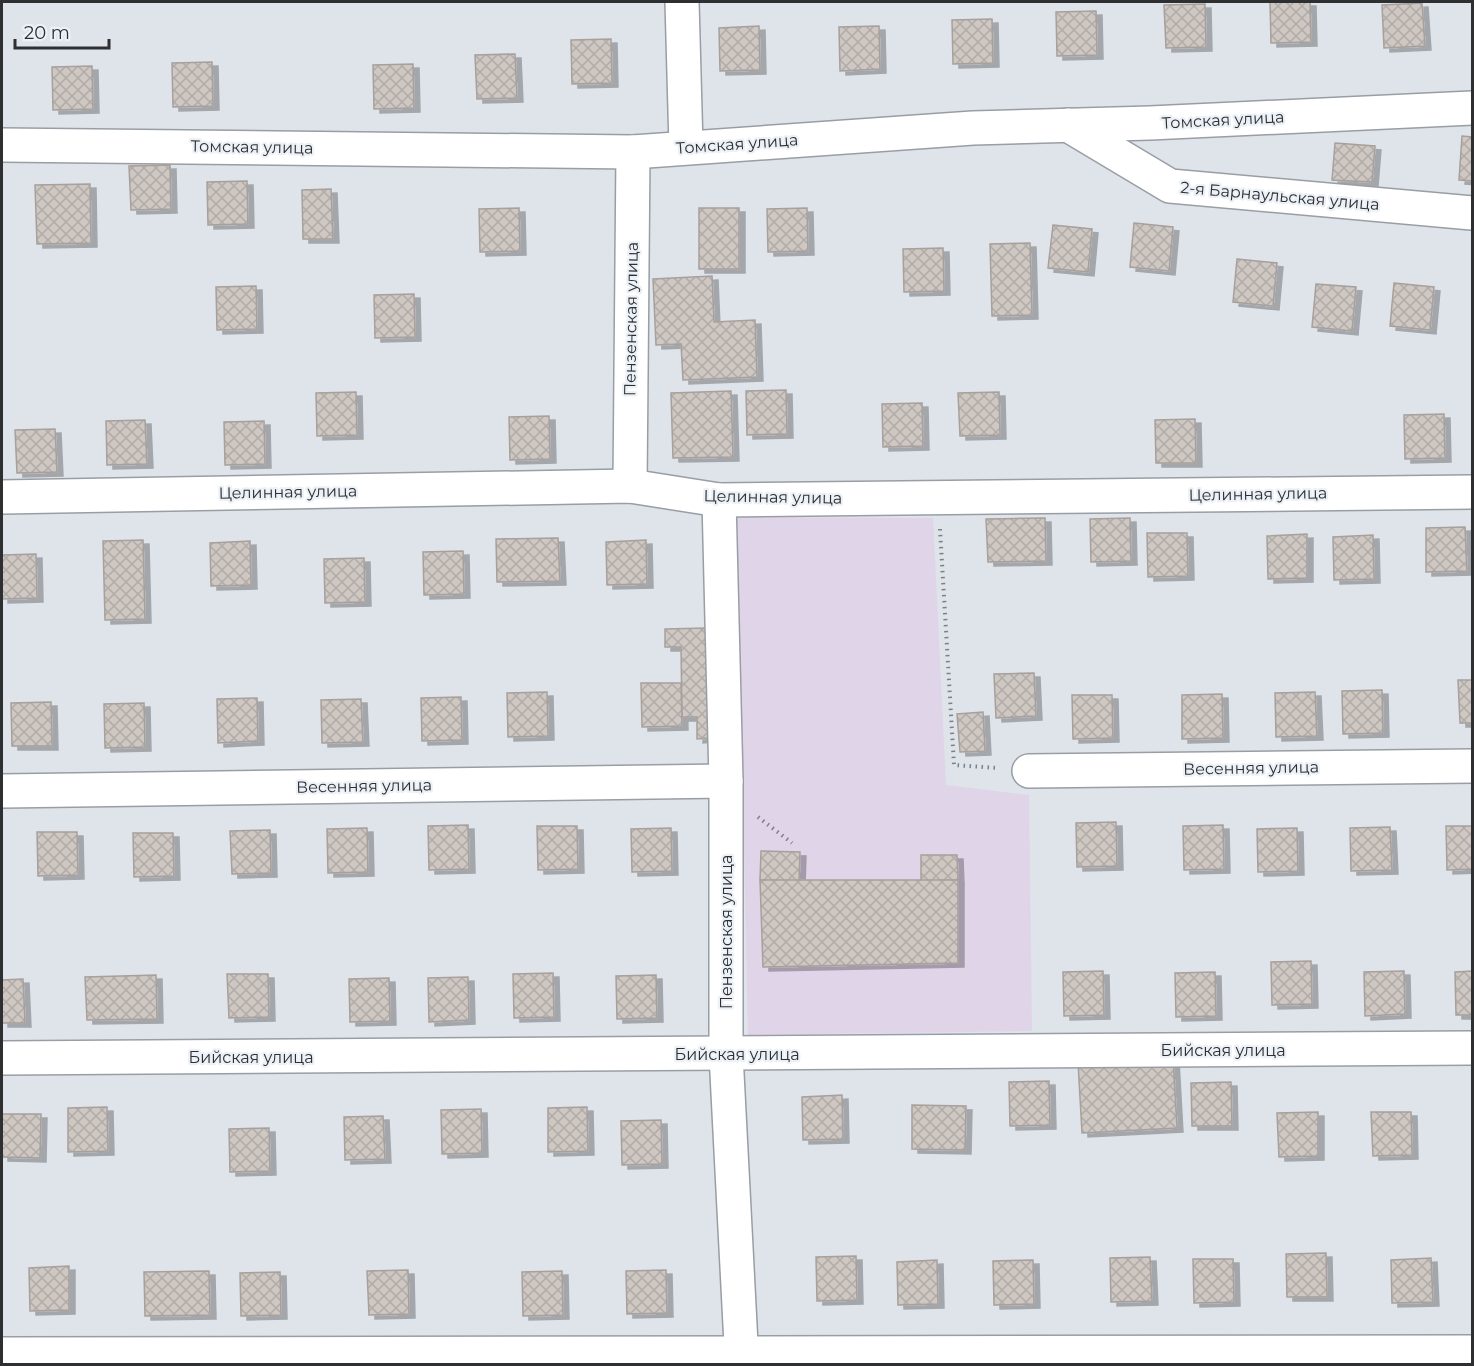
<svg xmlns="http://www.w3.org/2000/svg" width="1474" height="1366" font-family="Montserrat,sans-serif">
<defs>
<pattern id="building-cross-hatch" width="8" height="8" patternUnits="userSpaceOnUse" patternTransform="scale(1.5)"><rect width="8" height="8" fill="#cec7c2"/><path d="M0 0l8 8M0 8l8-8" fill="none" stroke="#b1aba7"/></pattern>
<filter id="shadow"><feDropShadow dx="6" dy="4" stdDeviation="0" flood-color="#0004"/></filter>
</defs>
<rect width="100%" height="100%" fill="#dee4ea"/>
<!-- education -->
<polygon fill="#e0d4e8" points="737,517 933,518 946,785 1029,795 1032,1031 748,1035"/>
<!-- building -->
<g fill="url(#building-cross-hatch)" stroke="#a7a09c" stroke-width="1.5" filter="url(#shadow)">
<polygon points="1270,2 1310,2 1311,42 1271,43"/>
<polygon points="1422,3 1425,46 1384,48 1382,5"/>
<polygon points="1205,4 1206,47 1166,48 1164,5"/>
<polygon points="1096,11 1097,55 1057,56 1056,12"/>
<polygon points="992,19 993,63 953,64 952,20"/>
<polygon points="759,26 760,70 720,71 719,28"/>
<polygon points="879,26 880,69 840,71 839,27"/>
<polygon points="611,39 612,83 572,84 571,40"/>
<polygon points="515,54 517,98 477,99 475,55"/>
<polygon points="212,62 213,106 173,107 172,63"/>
<polygon points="413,64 414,108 374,109 373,65"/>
<polygon points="92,66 93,109 53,110 52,67"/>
<polygon points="1462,136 1472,137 1472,181 1459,180"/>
<polygon points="1335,143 1375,146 1372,182 1332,180"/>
<polygon points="170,165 171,209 131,210 129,166"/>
<polygon points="247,181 248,224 208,225 207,182"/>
<polygon points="90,184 91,243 37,244 35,185"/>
<polygon points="331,189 333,239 303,239 302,190"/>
<polygon points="519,208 520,251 480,252 479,209"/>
<rect x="699" y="208" width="40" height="61"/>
<polygon points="807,208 808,251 768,252 767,209"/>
<polygon points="1134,223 1173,227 1169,271 1130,267"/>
<polygon points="1053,225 1092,229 1088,272 1048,268"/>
<polygon points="1030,243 1032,315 992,316 990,244"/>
<polygon points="943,248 944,291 904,292 903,249"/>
<polygon points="1237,259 1277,263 1273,306 1233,302"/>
<polygon points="712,276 714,322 755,320 757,377 683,380 681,344 656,345 653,279"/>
<polygon points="1394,283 1434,287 1430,330 1390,326"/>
<polygon points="1316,284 1356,287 1352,331 1312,327"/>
<polygon points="256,286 257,329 217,330 216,287"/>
<polygon points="414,294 415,337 375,338 374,295"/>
<polygon points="786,390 787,434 747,435 746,391"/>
<polygon points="731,391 733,457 673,458 671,393"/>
<polygon points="356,392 357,435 317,436 316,393"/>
<polygon points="999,392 1000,435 960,436 958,393"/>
<polygon points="922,403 923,446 883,447 882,404"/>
<polygon points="1444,414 1445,458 1405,459 1404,415"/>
<polygon points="549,416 550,459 510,460 509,417"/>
<polygon points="1195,419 1196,463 1156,463 1155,420"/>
<polygon points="145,420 147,464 107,465 106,421"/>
<polygon points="264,421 265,464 225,465 224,422"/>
<polygon points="55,429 57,472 17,473 15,430"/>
<polygon points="1045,518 1046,561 988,562 986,519"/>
<polygon points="1130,518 1131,561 1091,562 1090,519"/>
<polygon points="1465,527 1467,571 1426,572 1426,528"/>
<polygon points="1147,533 1187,533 1188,576 1148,577"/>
<polygon points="1307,534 1307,578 1268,579 1267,536"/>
<polygon points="1373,535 1374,579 1334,580 1333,537"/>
<polygon points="558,538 560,581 497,582 496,539"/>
<polygon points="143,540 145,619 105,620 103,541"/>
<polygon points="646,540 647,584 607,585 606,542"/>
<polygon points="250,541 251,585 211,586 210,543"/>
<polygon points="463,551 464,594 424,595 423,552"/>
<polygon points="36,554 37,598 2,599 2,555"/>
<polygon points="364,558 365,602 325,603 324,559"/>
<polygon points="707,628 709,738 697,739 697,717 682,717 681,647 665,647 665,629"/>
<polygon points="1034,673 1036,716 996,718 994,674"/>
<polygon points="1458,680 1472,680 1472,723 1460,723"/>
<polygon points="641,683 681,683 682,726 642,727"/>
<polygon points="1382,690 1383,733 1343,734 1342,691"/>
<polygon points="547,692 548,736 508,737 507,693"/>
<polygon points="1315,692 1317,736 1276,737 1275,693"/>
<polygon points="1222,694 1223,738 1182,739 1182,695"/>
<polygon points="1072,695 1112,695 1113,738 1073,739"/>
<polygon points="461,697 462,740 422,741 421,698"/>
<polygon points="257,698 258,741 218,743 217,699"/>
<polygon points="361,699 363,742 322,743 321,700"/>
<polygon points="51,702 52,746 12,746 11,703"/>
<polygon points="144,703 145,747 105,748 104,704"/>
<polygon points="983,712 985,751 960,752 957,714"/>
<polygon points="1116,822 1117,866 1077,867 1076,823"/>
<polygon points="468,825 469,869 429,870 428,826"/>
<polygon points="1223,825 1224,869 1184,870 1183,826"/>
<polygon points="537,826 577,826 578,869 538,870"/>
<polygon points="1446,826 1472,826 1472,869 1447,870"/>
<polygon points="1390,827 1392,870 1351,871 1350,828"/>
<polygon points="367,828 368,872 328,873 327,829"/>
<polygon points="671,828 672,871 632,872 631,829"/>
<polygon points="1297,828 1298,871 1258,872 1257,829"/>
<polygon points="270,830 271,873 232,874 230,831"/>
<polygon points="37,832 77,832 78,875 38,876"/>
<polygon points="133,833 173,833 174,876 134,877"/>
<polygon points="761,851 800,852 799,881 760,880"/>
<polygon points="921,855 957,855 958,880 921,881"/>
<polygon points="760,880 958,880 958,963 763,967"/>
<polygon points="1311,961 1312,1004 1272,1005 1271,962"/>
<polygon points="1103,971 1104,1015 1064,1016 1063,972"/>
<polygon points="1404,971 1405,1014 1365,1016 1364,972"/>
<polygon points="1472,971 1472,1015 1456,1015 1455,972"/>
<polygon points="1215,972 1216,1016 1176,1017 1175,973"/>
<polygon points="553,973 554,1017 514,1018 513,974"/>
<polygon points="227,974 268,974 269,1017 229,1018"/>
<polygon points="156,975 157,1019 87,1020 85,977"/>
<polygon points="656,975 657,1018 617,1019 616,976"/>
<polygon points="468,977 469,1020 429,1022 428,978"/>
<polygon points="389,978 390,1021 350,1022 349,979"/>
<polygon points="23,979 25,1023 2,1023 2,980"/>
<polygon points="1173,1057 1177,1128 1082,1133 1078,1062"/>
<polygon points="1049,1081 1050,1125 1010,1126 1009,1082"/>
<polygon points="1231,1082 1232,1126 1192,1126 1191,1083"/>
<polygon points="842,1095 843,1139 803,1140 802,1097"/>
<polygon points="912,1105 966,1106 965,1150 912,1149"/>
<polygon points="107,1107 108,1151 68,1152 68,1108"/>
<polygon points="587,1107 588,1151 548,1152 548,1108"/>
<polygon points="481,1109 482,1153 442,1154 441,1110"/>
<polygon points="1318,1112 1318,1156 1279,1157 1277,1113"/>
<polygon points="1371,1112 1411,1112 1412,1155 1373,1156"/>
<polygon points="2,1114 41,1114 40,1158 2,1157"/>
<polygon points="383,1116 385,1159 345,1160 344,1117"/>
<polygon points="661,1120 662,1164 622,1165 621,1121"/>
<polygon points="269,1128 270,1171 230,1172 229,1129"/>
<polygon points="1326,1253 1327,1297 1287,1297 1286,1254"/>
<polygon points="856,1256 857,1300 817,1301 816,1257"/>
<polygon points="1150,1257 1152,1301 1111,1302 1110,1258"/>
<polygon points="1431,1258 1433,1302 1392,1303 1391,1260"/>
<polygon points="1193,1259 1233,1259 1234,1302 1194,1303"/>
<polygon points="937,1260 938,1304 898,1305 897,1262"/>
<polygon points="1033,1260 1034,1304 994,1305 993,1261"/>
<polygon points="69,1266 69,1310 30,1311 29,1268"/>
<polygon points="408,1270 409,1314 369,1315 367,1271"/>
<polygon points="666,1270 667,1313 627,1314 626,1271"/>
<polygon points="209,1271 210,1315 145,1316 144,1272"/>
<polygon points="562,1271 563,1315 523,1316 522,1272"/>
<polygon points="280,1272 281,1315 241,1316 240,1273"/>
</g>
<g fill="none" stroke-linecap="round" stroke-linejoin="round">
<defs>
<g id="minor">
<polyline points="682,2 686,147"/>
<polyline points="1068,125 1170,186 1472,213"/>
<polyline points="2,145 633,152 973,128 1150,123 1472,108"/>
<polyline points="630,486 633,152"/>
<polyline points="2,497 630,486 719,500 1472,492"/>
<polyline points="719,500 726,781 726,1054 742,1364"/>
<polyline points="1029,771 1472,766"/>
<polyline points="2,791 726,781"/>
<polyline points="2,1058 1472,1048"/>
<polyline points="2,1354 1472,1352"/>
</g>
</defs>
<!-- minor casing -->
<use href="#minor" stroke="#999ea4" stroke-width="36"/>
<!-- path -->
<g stroke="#7d8184" stroke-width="4" stroke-dasharray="1.5 4.5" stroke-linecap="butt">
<polyline points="940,529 954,765 998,768"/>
<polyline points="758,817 792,843"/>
</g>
<!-- minor -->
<use href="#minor" stroke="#fff" stroke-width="33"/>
</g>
<g text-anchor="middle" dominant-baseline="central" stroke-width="4.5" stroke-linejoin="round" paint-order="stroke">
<!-- street labels -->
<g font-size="16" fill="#2d2f31" stroke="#ecf1f7">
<text transform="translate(1223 120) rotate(-3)">Томская улица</text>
<text transform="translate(737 144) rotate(-4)">Томская улица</text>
<text transform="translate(252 147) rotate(1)">Томская улица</text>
<text transform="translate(1280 196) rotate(5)">2-я Барнаульская улица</text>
<text transform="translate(631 319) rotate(-89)">Пензенская улица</text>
<text transform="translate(288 492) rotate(-1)">Целинная улица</text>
<text transform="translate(1258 494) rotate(-1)">Целинная улица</text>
<text transform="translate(773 497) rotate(1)">Целинная улица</text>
<text transform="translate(1251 768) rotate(-1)">Весенняя улица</text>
<text transform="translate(364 786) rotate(-1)">Весенняя улица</text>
<text transform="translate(726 932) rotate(-90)">Пензенская улица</text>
<text x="1223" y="1050">Бийская улица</text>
<text x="737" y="1054">Бийская улица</text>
<text x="251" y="1057">Бийская улица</text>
</g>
</g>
<!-- border -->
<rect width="1474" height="1366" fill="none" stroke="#2d2f31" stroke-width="6"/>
<!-- scale -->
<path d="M15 39v9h94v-9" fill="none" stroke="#2d2f31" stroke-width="3"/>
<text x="24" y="39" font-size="18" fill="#2d2f31" stroke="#ecf1f7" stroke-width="4.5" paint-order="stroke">20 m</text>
</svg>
